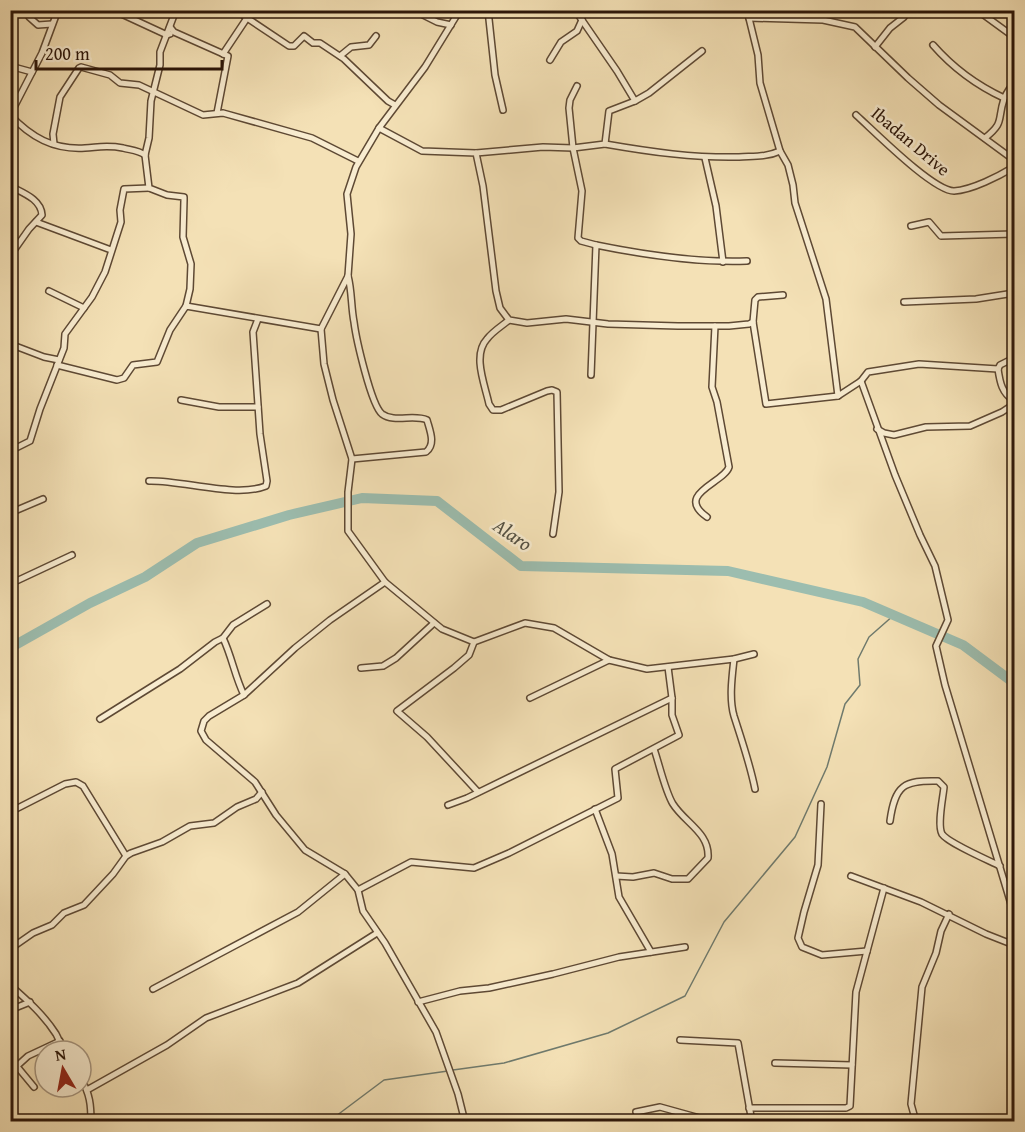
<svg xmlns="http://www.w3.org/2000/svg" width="1025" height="1132" font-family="'Gentium Book Plus',serif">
<rect width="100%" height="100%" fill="#f4e1b6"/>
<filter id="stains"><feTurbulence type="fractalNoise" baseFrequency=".00333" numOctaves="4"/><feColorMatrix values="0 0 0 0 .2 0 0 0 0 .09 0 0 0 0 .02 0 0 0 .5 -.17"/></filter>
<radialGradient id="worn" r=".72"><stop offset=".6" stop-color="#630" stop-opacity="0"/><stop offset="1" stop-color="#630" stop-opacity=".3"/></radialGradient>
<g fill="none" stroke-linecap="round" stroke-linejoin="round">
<!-- stream -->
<g stroke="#6f7a6d" stroke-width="1.5">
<polyline points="453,1070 504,1063 608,1033 685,996 724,922 795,837 827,767 845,704 860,685 858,659 869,637 894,615"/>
<polyline points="328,1122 384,1080 448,1071"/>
</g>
<!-- river -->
<polyline stroke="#9cbdaf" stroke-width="10" points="10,648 90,603 145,577 197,543 289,515 362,498 437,501 521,566 728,571 863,602 963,645 1014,683"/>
<defs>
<g id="street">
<polyline points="27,10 29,17 38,25 52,24"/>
<polyline points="113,10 167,35 170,34"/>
<polyline points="176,10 160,52 160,65 151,101 149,138 145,155 149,188 167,195 184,197 184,200 183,237 191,264 190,289 186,306"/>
<polyline points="236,10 247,18"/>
<polyline points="413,10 437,22 451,25"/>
<polyline points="460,10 425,67 379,128 356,167 347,194 351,234 348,276 321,329 324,364 333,400 352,459 348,492 348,531 385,582 330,620 295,648 244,695 209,716 204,721 201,731 206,740 255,782 276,815 305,850 345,874 358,890 363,911 385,943 436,1032 458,1094 465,1122"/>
<polyline points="488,10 495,75 503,110"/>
<polyline points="575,10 617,71 635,101"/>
<polyline points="747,10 758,55 760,83 780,151 788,165 793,185 795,203 826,299 838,396"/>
<polyline points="977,10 1014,37"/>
<polyline points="749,18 823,20 855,27 908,78 939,105 1014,160"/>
<polyline points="170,27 174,32 228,56 217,113"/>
<path d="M933,45C954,69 976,85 1004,98"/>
<polyline points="875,47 890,28 904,17"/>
<polyline points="223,54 247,18 289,46 294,46 304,36 313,43 320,43 344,59 388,101 395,105"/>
<polyline points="340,56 351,47 369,45 376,36"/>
<polyline points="550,60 561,42 577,31 582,20"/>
<polyline points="10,66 32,72"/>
<polyline points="577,86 570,100 569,108 573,148 582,191 578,238 581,241 596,245"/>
<path d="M10,115C31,137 53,150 85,148C100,147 107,145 123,148C130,150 138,150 145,155"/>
<polyline points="10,115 42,53 58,10"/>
<path d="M856,115C874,131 933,191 954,191C972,190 999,176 1014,167"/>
<polyline points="379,128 422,151 476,153 483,186 496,291 500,308 509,320 527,323 566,319 608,324 678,326 729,326 749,324 753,322"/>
<path d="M985,138C1005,122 997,120 1004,99C1006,93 1011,87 1014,82"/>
<polyline points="54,144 53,134 60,97 79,68 81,67 110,75 120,83 139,85 203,115 223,113 312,138 358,161"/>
<path d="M605,144C651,152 694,158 739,157C754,156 767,157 780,151"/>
<polyline points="476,153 543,147 573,148 605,144 609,111 635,101 649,93 702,51"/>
<polyline points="705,158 716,206 723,262"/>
<path d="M10,186C23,193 41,199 42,215L29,229L10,256"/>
<polyline points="36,222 111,250"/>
<polyline points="911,226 929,222 941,236 1014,234"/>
<path d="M348,276C352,291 351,307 354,322C356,338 371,405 382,414C394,423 414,414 427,420C430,431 436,444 426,452L352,459"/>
<polyline points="49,291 84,308"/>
<polyline points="783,295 758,297 755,300 753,322 766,404 838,396 861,381 868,372 919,364 998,369"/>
<polyline points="904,302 976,299 1014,293"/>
<path d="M509,320C502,326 493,331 487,339C472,355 485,385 489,404L493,410H501L547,391L552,390L557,392L559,492L553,534"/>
<polyline points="10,344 44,357 59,360"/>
<polyline points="57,365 117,380 124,378 133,365 157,362 170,330 186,306 321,329"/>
<path d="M998,369C1000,383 1002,393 1014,401"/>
<polyline points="998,369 1000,365 1014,358"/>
<path d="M591,375L596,245C645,255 696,263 747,261"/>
<polyline points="861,381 895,475 920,535 935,566 948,620 936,646 945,685 1014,914"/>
<polyline points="181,400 219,407 258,407"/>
<polyline points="877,429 884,433 894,435 926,427 970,426 1002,412 1014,404"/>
<polyline points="10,451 30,441 40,409 64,348 65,334 92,297 105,272 121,222 120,210 124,189 149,188"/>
<path d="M149,481C182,480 236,498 266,486L267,481L260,434L253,332L258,319"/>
<polyline points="10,513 43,499"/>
<path d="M707,517C674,494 724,483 729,467L717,402L712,387L715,326"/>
<polyline points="385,582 442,629 474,642"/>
<polyline points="10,584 72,555"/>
<path d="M223,638C232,657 235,677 244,695"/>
<path d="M734,659C732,677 729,699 734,716C742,741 750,764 755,789"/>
<polyline points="361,668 383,666 396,658 434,623"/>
<polyline points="530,698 609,660"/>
<polyline points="100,719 180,669 215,642 223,638 233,625 267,604"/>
<polyline points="478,792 427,737 397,711 454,668 469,655 474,642 525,623 554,628 609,660 647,669 734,659 754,654"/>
<polyline points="821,804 818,865 804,912 798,938 802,947 822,955 867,951"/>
<polyline points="448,805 467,798 672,698"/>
<polyline points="595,809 612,854 619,897 651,952"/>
<polyline points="10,812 65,784 76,782 83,786 126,856"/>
<path d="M890,821C895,785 904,780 938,781L944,787C943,798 937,825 942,834C948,843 988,860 1000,866"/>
<path d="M616,876L633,877L654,873L672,879H688L708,858C710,833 685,823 673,804C665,791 659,763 654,749"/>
<polyline points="851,876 921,902 986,934 1014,945"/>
<polyline points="358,890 411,862 474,868 509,853 618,798 615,769 679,735 672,715 672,698 668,667"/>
<polyline points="10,949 33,933 52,925 64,913 84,905 113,874 126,856 131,853 162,842 190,826 214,823 237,807 256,799 262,792"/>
<path d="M10,985C27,1000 44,1015 56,1034C59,1039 60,1045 63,1051"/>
<polyline points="153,989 298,912 345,874"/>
<polyline points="418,1002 460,991 489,988 553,974 619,957 685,947"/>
<polyline points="10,1010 30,1002"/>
<polyline points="680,1040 738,1043 752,1122"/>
<polyline points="10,1058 34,1087"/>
<polyline points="775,1063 852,1065"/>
<polyline points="17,1066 28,1056 60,1041"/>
<path d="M81,1079C90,1094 91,1105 91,1122"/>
<polyline points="87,1090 167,1045 206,1018 298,983 377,933"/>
<polyline points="749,1108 846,1108 850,1106 856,992 884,888"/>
<polyline points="636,1112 660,1107 714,1122"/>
<polyline points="916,1122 911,1104 922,987 936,953 941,931 949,914"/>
</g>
</defs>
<!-- street casing -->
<use href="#street" stroke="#5e4934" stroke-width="8"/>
<!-- street -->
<use href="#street" stroke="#f8ecd0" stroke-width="5"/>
</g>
<g text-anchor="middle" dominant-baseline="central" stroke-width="5" stroke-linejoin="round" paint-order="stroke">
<!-- street labels -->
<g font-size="18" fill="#2c1609" stroke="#f8ecd0">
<text transform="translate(911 141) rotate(40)">Ibadan Drive</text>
</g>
<!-- water labels -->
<g font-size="20" font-style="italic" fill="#535043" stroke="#f8ecd0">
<text transform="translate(513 534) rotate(34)">Alaro</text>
</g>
</g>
<!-- margin -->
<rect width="1025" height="1132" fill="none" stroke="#f4e1b6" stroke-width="36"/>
<rect x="12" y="12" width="1001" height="1108" fill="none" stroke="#2c1609" stroke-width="3"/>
<rect x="18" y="18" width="989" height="1096" fill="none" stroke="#2c1609" stroke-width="1.5"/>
<!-- north arrow -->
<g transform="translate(63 1069) rotate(350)"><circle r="28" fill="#f8ecd0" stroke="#a69680" stroke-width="1.5"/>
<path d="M0-4.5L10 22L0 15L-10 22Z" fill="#8f2418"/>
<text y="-9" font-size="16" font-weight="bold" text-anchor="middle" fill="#2c1609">N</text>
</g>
<!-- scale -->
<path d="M36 60v9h186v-9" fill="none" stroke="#2c1609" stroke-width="3"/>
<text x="45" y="60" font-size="18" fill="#2c1609" stroke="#f8ecd0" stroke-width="4.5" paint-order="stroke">200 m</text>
<rect width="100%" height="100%" filter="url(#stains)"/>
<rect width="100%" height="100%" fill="url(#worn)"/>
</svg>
